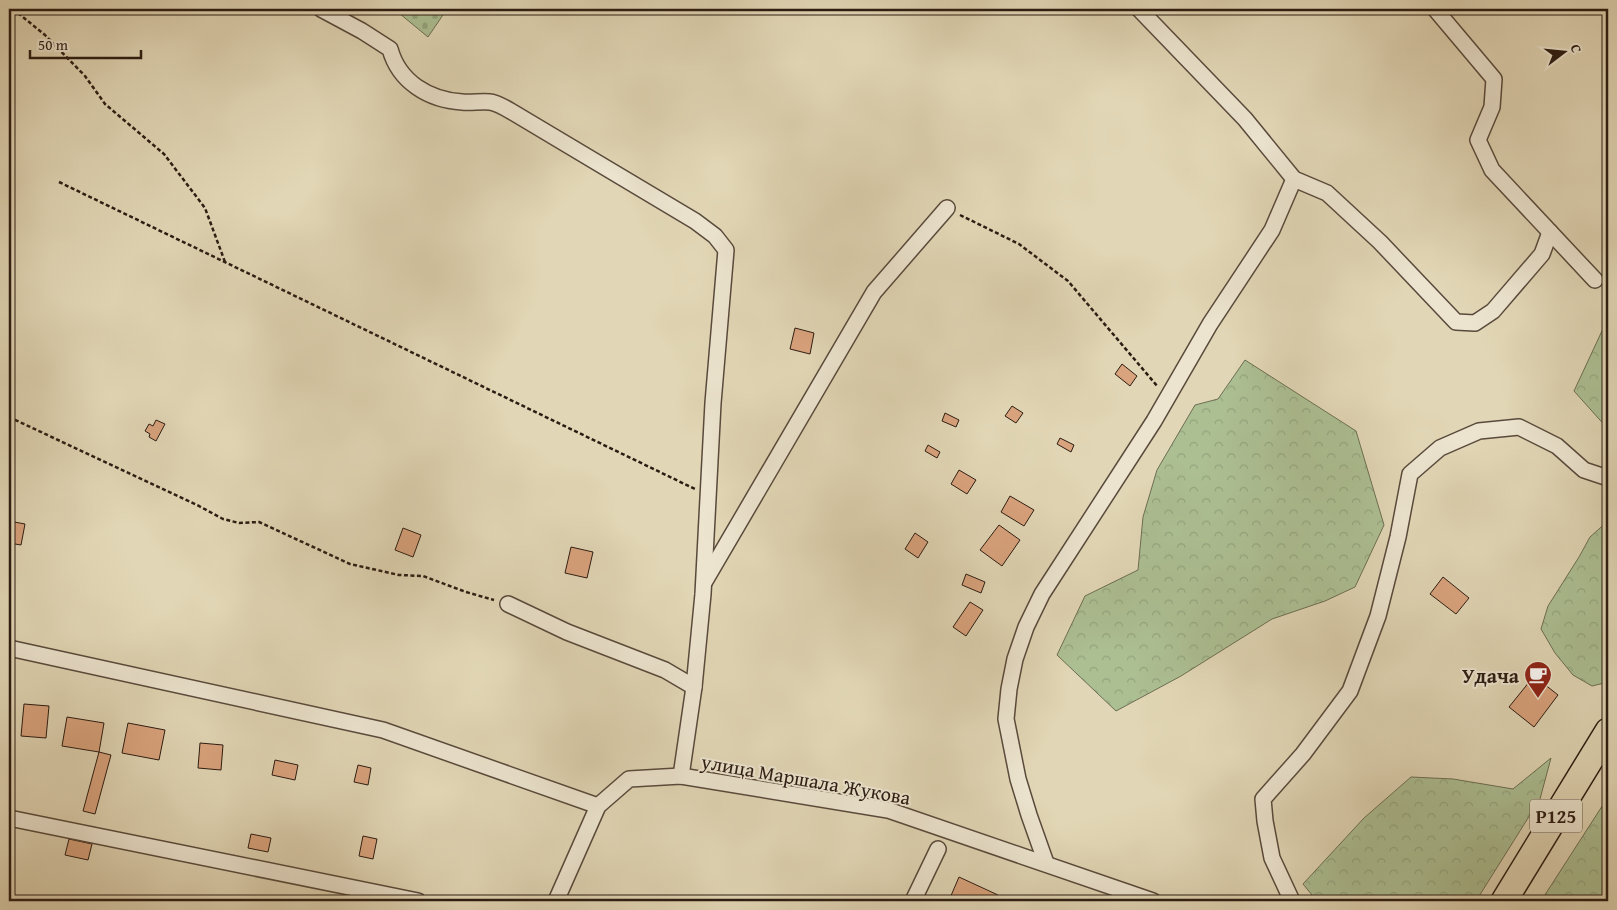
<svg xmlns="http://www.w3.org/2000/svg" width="1617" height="910" font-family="'Gentium Book Plus',serif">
<defs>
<pattern id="forest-crowns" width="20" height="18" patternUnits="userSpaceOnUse" patternTransform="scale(1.25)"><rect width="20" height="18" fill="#acbf93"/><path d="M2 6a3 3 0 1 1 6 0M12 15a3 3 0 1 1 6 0" fill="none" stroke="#94a47e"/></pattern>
<pattern id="cemetery-stones" width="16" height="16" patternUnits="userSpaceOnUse" patternTransform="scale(1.25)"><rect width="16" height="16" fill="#acbf93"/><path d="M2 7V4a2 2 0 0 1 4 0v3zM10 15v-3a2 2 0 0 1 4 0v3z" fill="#94a47e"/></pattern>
</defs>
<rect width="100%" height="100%" fill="#e1d6b5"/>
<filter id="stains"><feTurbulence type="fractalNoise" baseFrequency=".004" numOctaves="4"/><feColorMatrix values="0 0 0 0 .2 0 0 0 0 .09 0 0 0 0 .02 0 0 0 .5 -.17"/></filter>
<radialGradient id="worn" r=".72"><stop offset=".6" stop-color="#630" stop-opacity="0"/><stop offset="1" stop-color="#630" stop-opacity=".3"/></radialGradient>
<!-- forest -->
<g fill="url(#forest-crowns)" stroke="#6c6e53">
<polygon points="1608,318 1608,429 1574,391"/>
<polygon points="1245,360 1356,431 1384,525 1355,587 1325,601 1272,619 1181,676 1116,711 1057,655 1085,596 1138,570 1143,517 1157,470 1195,405 1218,399"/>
<polygon points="1608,521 1608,679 1604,683 1592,686 1573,675 1555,653 1541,629 1548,606 1579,557 1590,537"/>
<polygon points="1551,758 1540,799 1476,901 1317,901 1303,884 1364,818 1411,777 1453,779 1513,789"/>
<polygon points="1608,797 1608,901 1541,901"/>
</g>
<!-- cemetery -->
<polygon fill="url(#cemetery-stones)" stroke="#6c6e53" points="394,9 447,9 428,37"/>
<!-- building -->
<g fill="#d9a37d" stroke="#2c1c13">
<polygon points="795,328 814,333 810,354 790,349"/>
<polygon points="1122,364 1137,376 1130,386 1115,374"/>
<polygon points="1012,406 1023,413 1016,423 1005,416"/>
<polygon points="945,413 959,420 956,427 942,421"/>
<polygon points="156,420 165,424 156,441 149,437 150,434 145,431 149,424 153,426"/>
<polygon points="1060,438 1074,445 1071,452 1057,444"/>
<polygon points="928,445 940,452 937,458 925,451"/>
<polygon points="959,470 976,480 967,494 951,484"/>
<polygon points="1010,496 1034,510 1024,526 1001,512"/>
<polygon points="9,521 25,524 21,545 9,543"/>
<polygon points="999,525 1020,540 1002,566 980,550"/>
<polygon points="403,528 421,535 413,557 395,550"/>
<polygon points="915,533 928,542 918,558 905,549"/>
<polygon points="571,547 593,552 587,578 565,573"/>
<polygon points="966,574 985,582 981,593 962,585"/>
<polygon points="1443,577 1469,598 1456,614 1430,594"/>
<polygon points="970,602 983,610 966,636 953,627"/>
<polygon points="1534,676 1558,695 1534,727 1509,707"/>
<polygon points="24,704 49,706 46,738 21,736"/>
<polygon points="67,717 104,723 99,752 62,746"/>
<polygon points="128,723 165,730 159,760 122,753"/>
<polygon points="200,743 223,745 221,770 198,768"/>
<polygon points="99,752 111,755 95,814 83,811"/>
<polygon points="275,760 298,765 295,780 272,775"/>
<polygon points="358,765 371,768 368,785 354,782"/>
<polygon points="251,834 271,838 268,852 248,848"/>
<polygon points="363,836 377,839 373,859 359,856"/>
<polygon points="69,839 92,844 88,860 65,855"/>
<polygon points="959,877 998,895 995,901 957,901 950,898"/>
<polygon points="9,894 27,898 27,901 9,901"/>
</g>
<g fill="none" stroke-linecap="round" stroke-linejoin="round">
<defs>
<g id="minor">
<path d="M321,9L362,31L390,49C399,82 429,100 462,102C471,103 481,101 490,102C498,103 507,109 514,113L695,221L715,236L726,250L713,403L703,594L694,687L681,776"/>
<polyline points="1139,9 1245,119 1294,179 1327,193 1380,242 1456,322 1475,323 1493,311 1542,254 1550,232"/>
<polyline points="1435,9 1494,79 1492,107 1478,140 1492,170 1595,280"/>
<polyline points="705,581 874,292 947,208"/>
<polyline points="508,604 567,632 665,670 694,687"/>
<polyline points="9,648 383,730 598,806"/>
<polyline points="9,818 418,901"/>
<polyline points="1046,863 1029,815 1018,779 1006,719 1009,689 1015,659 1026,627 1042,594 1154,421 1210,324 1272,230 1294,179"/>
<polyline points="556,901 598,806 629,779 681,776 888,810 1153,901"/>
<polyline points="913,901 938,849"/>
<polyline points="1292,901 1272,858 1265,821 1263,799 1303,754 1350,691 1378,616 1398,537 1410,474 1440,448 1479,431 1519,427 1557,446 1584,470 1608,478"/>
</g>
<polyline id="primary" points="1504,901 1608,731"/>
</defs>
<!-- minor casing -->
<use href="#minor" stroke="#594a3c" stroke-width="18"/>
<!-- primary casing -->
<use href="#primary" stroke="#2c1c13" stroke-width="28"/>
<!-- path -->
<g stroke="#2c1c13" stroke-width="2.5" stroke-dasharray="4 2.5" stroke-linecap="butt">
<polyline points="13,9 45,35 85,76 105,104 164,154 205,208 225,262"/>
<polyline points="59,182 695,489"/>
<polyline points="960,215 1019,244 1068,281 1158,387"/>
<polyline points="9,417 199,506 223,519 239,523 259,522 350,564 399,575 423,576 466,592 494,600"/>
</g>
<!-- minor -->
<use href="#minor" stroke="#ece4cf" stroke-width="15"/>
<!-- primary -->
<use href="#primary" stroke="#e1d6b5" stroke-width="25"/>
</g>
<!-- icons -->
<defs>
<symbol id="cafe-pin" viewBox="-11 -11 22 30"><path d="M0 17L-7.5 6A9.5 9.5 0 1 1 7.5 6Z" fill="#8f2418" stroke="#ece4cf"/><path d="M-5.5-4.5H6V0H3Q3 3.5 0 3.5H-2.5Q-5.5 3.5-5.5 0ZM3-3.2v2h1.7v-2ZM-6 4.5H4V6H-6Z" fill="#fff"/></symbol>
</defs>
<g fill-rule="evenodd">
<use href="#cafe-pin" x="1522" y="659" width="32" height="43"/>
</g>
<g text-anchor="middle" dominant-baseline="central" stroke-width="4" stroke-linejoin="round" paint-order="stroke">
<!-- shield labels -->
<rect fill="#ece4cf" stroke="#66584b" stroke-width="1" x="1530" y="799.5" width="52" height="33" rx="4"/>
<g font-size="19" font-weight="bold" fill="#2c1c13">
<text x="1556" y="816">Р125</text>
</g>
<!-- poi labels -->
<g font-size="20" font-weight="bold" fill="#2c1c13" stroke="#ece4cf" text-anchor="end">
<text x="1519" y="675">Удача</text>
</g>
<!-- street labels -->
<g font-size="20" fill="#2c1c13" stroke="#ece4cf">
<text transform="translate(806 779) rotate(10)">улица Маршала Жукова</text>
</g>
</g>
<!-- margin -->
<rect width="1617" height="910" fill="none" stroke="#e1d6b5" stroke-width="30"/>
<rect x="10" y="10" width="1597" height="890" fill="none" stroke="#2c1c13" stroke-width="2.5"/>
<rect x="15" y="15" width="1587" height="880" fill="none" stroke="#2c1c13"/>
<!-- north arrow -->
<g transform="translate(1564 52) rotate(74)" stroke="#ece4cf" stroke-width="4" paint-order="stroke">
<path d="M0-4L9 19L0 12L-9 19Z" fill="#2c1c13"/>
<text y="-8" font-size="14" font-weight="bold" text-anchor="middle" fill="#2c1c13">С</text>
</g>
<!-- scale -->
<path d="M30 50v8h111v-8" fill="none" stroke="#2c1c13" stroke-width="2.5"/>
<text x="38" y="50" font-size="15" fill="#2c1c13" stroke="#ece4cf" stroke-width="4" paint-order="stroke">50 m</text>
<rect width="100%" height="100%" filter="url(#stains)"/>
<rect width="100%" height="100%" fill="url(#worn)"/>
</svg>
